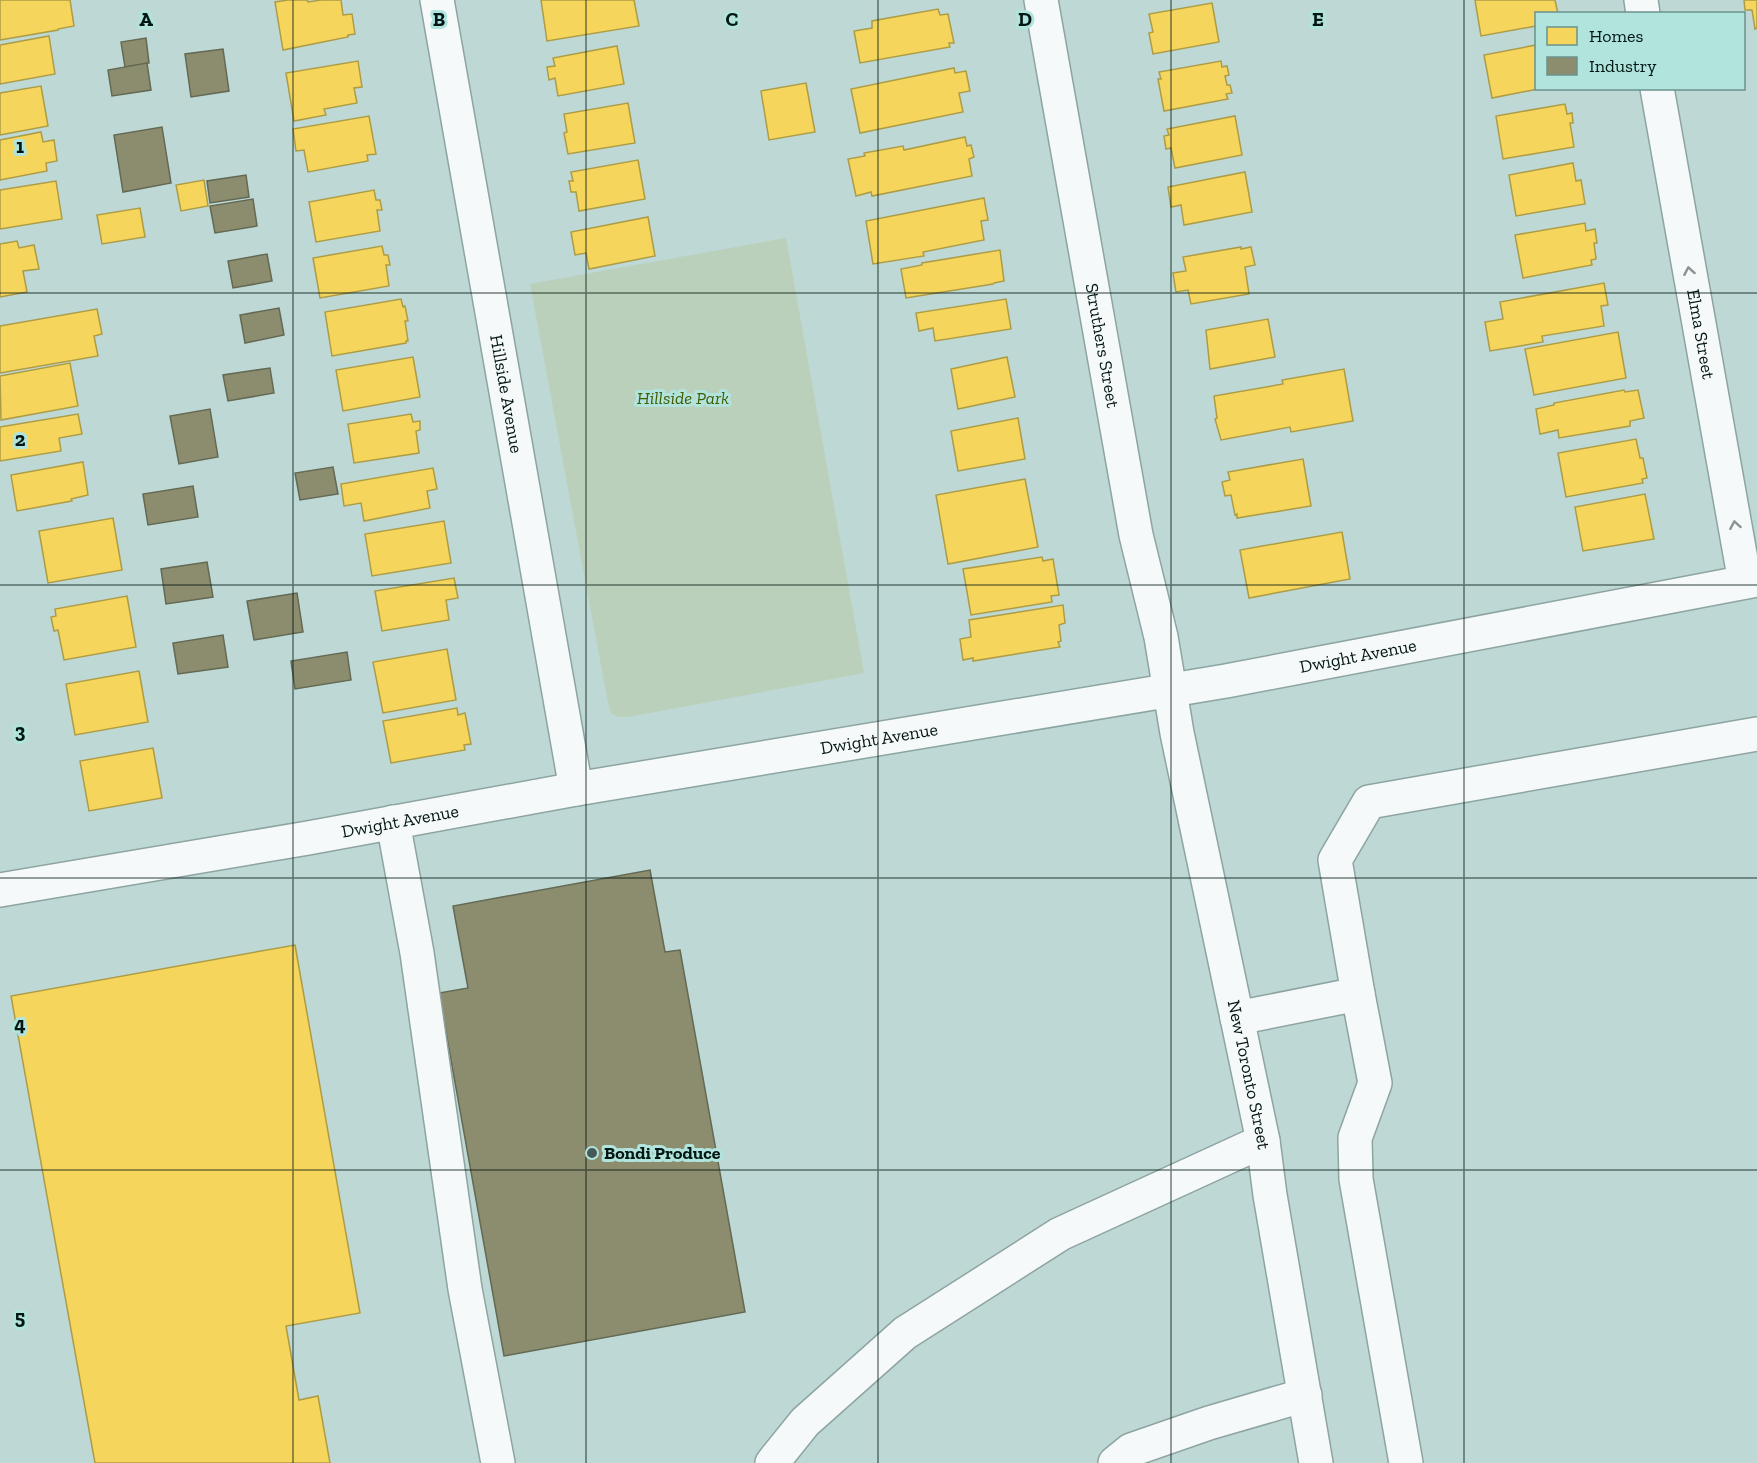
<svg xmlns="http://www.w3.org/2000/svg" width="1757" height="1463" font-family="'Zilla Slab',serif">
<rect width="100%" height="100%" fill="#bdd8d5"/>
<!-- green -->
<polygon fill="#bbd0ba" points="786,238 864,673 628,717 618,717 611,713 608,703 530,284"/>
<!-- homes -->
<g fill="#f6d55c" stroke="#ad9c46" stroke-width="1.5">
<polygon points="0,0 70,0 74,26 58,29 58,30 0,40"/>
<polygon points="288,0 307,0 308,2 321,0 341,0 343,15 352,14 355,34 348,35 348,37 283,50 275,2"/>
<polygon points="541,0 634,0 639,26 547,41"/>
<polygon points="1475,0 1555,0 1558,14 1536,14 1536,26 1481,36"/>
<polygon points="1744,0 1757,0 1757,28 1755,29 1752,10 1745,10"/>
<polygon points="1212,3 1219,42 1153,54 1149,33 1153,32 1149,14"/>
<polygon points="938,9 940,15 948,14 954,43 949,43 950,47 860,63 854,31 872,28 872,21"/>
<polygon points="49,36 55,74 0,84 0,45"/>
<polygon points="1536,45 1536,88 1543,88 1492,98 1484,55"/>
<polygon points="617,46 624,84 558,96 555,78 549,80 547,67 555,66 553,58"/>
<polygon points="358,61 362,87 354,88 357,103 324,109 326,115 294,121 286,73"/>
<polygon points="1221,61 1222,67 1227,66 1229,75 1225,76 1227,85 1230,85 1232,93 1226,94 1228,99 1164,111 1158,79 1161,79 1159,72"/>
<polygon points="954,68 955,73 966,71 970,91 959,93 963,112 860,133 851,89"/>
<polygon points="806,83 815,132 769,140 761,91"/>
<polygon points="41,86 48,126 0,135 0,93"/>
<polygon points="628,103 635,143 568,154 564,133 567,132 564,114"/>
<polygon points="1565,104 1567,114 1572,113 1573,123 1570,123 1574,147 1503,159 1496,116"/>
<polygon points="369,116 376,154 367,155 368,161 308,172 304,150 296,151 293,129"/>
<polygon points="1235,116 1242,155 1175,168 1171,148 1166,149 1164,136 1169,135 1167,129"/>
<polygon points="41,132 43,142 54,140 57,161 46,163 47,171 0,180 0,140"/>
<polygon points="965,137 967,146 971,145 974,157 969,159 972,176 872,196 871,192 856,196 848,159 865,156 864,153 903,146 904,150"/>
<polygon points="638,160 645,199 579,211 576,192 571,192 569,181 573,181 571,172"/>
<polygon points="1573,163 1576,181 1581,180 1585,204 1516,216 1509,175"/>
<polygon points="1245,172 1252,212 1184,225 1181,205 1171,207 1168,187"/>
<polygon points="204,180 208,206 181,211 176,185"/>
<polygon points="56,181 62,219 0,229 0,190"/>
<polygon points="374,190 376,200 380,200 382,210 377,210 380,231 316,242 309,202"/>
<polygon points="984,198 988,220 981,221 984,240 923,252 924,256 873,264 866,221"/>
<polygon points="140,208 145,237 102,244 97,215"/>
<polygon points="648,217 655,256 589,269 586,253 575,255 571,232"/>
<polygon points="1585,223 1586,231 1595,229 1597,243 1594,243 1596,259 1591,260 1592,265 1523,278 1515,235"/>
<polygon points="17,241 19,248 34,245 39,269 23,271 27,292 0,297 0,244"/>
<polygon points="382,246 384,255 388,255 390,265 386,265 389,286 320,298 313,258"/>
<polygon points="1241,247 1241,249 1251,247 1255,265 1245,267 1249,294 1191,304 1188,290 1176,292 1173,273 1186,271 1183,257"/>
<polygon points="1000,250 1004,281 994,283 993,284 906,298 901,269 922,265 922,263"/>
<polygon points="1604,283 1608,305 1601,306 1604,326 1542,336 1543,342 1490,351 1485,322 1503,319 1500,302"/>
<polygon points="401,299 403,307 405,306 408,321 405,321 408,341 406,341 406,343 332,356 325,312"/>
<polygon points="1006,299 1011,329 935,341 933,328 919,331 916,313"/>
<polygon points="97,309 102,334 94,336 98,356 0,373 0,326"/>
<polygon points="1268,319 1275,357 1210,369 1206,330"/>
<polygon points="1618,332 1626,378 1534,395 1525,349"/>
<polygon points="413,357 420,397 343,411 336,370"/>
<polygon points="1007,357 1015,397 958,409 951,369"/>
<polygon points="70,363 78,406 1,420 0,376"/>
<polygon points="1344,369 1353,421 1291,432 1290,427 1221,440 1215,419 1217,418 1214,396 1283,384 1282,380"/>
<polygon points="1624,390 1625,392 1638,390 1644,418 1630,421 1630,426 1559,438 1558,430 1540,434 1536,409 1554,405 1554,403"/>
<polygon points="78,414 82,434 59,438 61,451 0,461 0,427"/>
<polygon points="411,414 413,422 420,421 420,430 416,431 419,453 354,463 348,424"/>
<polygon points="1018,418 1025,459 958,471 951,431"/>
<polygon points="1636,439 1640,458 1643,458 1647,478 1642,479 1643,483 1566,497 1558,453"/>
<polygon points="1303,459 1311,506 1237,518 1237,514 1235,515 1231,495 1225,496 1222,482 1230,480 1228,472"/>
<polygon points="83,462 88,495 71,499 72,501 17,511 11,475"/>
<polygon points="433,468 437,489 427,491 430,508 364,521 361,503 344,506 341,484"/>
<polygon points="1025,479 1038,547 948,564 936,495"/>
<polygon points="1645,494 1654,539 1583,551 1575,507"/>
<polygon points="113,518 122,570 48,583 39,531"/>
<polygon points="444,521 451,563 372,576 365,534"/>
<polygon points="1342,532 1350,579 1249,598 1240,550"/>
<polygon points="1042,557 1043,561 1053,559 1059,595 1051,596 1052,602 971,615 963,569"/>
<polygon points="454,578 458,598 446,600 449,620 382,631 375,591"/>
<polygon points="127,596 136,647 64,660 58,630 54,631 51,617 56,616 55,609"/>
<polygon points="1063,605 1065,623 1059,625 1061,641 1058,642 1060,647 973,661 973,658 963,660 960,639 971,637 969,620"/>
<polygon points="447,649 456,700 383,713 373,662"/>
<polygon points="139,671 148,722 75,735 66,684"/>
<polygon points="457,708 458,715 465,713 471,744 464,745 465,750 391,763 383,721"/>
<polygon points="153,748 162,798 89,811 80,761"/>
<polygon points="295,945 360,1313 286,1326 299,1400 318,1396 330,1463 95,1463 11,996"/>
</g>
<!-- industry -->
<g fill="#8c8c6e" stroke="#636953" stroke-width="1.5">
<polygon points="146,38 149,63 125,67 121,42"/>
<polygon points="223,49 229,91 191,97 185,54"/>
<polygon points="147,63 151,90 112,96 108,70"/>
<polygon points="162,127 171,183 123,192 114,135"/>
<polygon points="246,175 249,197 210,203 207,181"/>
<polygon points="253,199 257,226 215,233 210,206"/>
<polygon points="267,254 272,281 233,288 228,261"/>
<polygon points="279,308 284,335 245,343 240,315"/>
<polygon points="270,368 274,393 228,401 223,375"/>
<polygon points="210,409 218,457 179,464 170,416"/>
<polygon points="333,467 338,494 300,500 295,473"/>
<polygon points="193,486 198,517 148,525 143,494"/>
<polygon points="207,562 213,597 166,604 161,569"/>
<polygon points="297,593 303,632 254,640 247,601"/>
<polygon points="223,635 228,667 178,674 173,643"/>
<polygon points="347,652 351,680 295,689 291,661"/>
<polygon points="650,870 665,952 680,950 745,1312 504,1356 439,993 468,988 453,906"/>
</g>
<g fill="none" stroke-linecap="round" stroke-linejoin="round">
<defs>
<g id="minor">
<path id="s1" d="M437,0L576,789"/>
<path id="s2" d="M1041,0L1136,535L1161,637L1177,733L1263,1141L1270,1195L1316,1463"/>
<polyline points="1641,0 1643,14"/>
<path id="s3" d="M1657,88L1745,582"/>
<polyline points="393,822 417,953 465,1289 498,1463"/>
<path id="s4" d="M0,890L308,838L576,789L1226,681L1757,580"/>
<polyline points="1358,994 1375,1083 1355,1138 1356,1179 1406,1463"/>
<polyline points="1237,1018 1358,994 1335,860 1369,802 1757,734"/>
<polyline points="772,1463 805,1422 905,1333 1060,1234 1263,1141"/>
<polyline points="1115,1463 1131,1450 1209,1423 1305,1395"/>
</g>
</defs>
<!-- minor casing -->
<use href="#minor" stroke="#8ea4a1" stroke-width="36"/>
<!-- minor -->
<use href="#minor" stroke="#f5f9f9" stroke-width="33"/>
</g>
<!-- one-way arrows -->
<defs><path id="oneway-chevron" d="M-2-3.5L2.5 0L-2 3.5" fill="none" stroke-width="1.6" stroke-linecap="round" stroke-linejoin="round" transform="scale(1.5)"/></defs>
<g stroke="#889392">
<use href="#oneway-chevron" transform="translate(1689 271) rotate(-100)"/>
<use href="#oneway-chevron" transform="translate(1735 525) rotate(-100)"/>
</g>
<!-- grid -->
<path fill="none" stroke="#031613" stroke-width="1.5" stroke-opacity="0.55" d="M293,0V1463M586,0V1463M878,0V1463M1171,0V1463M1464,0V1463M0,293H1757M0,585H1757M0,878H1757M0,1170H1757"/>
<!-- markers -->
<circle fill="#445a57" stroke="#b1e4dd" stroke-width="2" cx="592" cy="1153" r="6"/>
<g text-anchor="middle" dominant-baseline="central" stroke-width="6" stroke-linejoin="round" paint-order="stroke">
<!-- street labels -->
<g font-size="18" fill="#031613" stroke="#b1e4dd">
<text stroke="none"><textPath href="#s3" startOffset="250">Elma Street</textPath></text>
<text stroke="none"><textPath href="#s2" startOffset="351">Struthers Street</textPath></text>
<text stroke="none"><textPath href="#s1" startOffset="400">Hillside Avenue</textPath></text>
<text stroke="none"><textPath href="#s4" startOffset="1378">Dwight Avenue</textPath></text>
<text stroke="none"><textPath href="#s4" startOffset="892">Dwight Avenue</textPath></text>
<text stroke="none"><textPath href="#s4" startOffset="406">Dwight Avenue</textPath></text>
<text stroke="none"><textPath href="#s2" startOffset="1095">New Toronto Street</textPath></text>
</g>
<!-- park labels -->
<g font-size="18" font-style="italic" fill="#445c00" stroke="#b1e4dd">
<text x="683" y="398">Hillside Park</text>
</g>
<!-- poi labels -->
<g font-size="18" font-weight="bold" fill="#031613" stroke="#b1e4dd" text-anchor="start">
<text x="604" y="1153">Bondi Produce</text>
</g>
</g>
<g font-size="20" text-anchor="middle" font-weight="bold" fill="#031613" stroke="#b1e4dd" stroke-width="6" stroke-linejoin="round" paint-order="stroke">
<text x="146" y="26">A</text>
<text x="439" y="26">B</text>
<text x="732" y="26">C</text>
<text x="1025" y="26">D</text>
<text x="1318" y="26">E</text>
<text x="20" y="153">1</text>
<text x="20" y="446">2</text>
<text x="20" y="738">3</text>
<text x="20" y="1031">4</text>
<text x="20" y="1324">5</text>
</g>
<!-- legend -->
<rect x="1535" y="12" width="210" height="78" fill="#b1e4dd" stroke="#6b928c" stroke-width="1.5"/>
<rect x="1547" y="27" width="30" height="18" fill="#f6d55c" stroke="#6b928c" stroke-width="1.5"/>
<text x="1589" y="42" font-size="18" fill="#031613">Homes</text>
<rect x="1547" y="57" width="30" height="18" fill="#8c8c6e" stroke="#6b928c" stroke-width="1.5"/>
<text x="1589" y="72" font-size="18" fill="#031613">Industry</text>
</svg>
